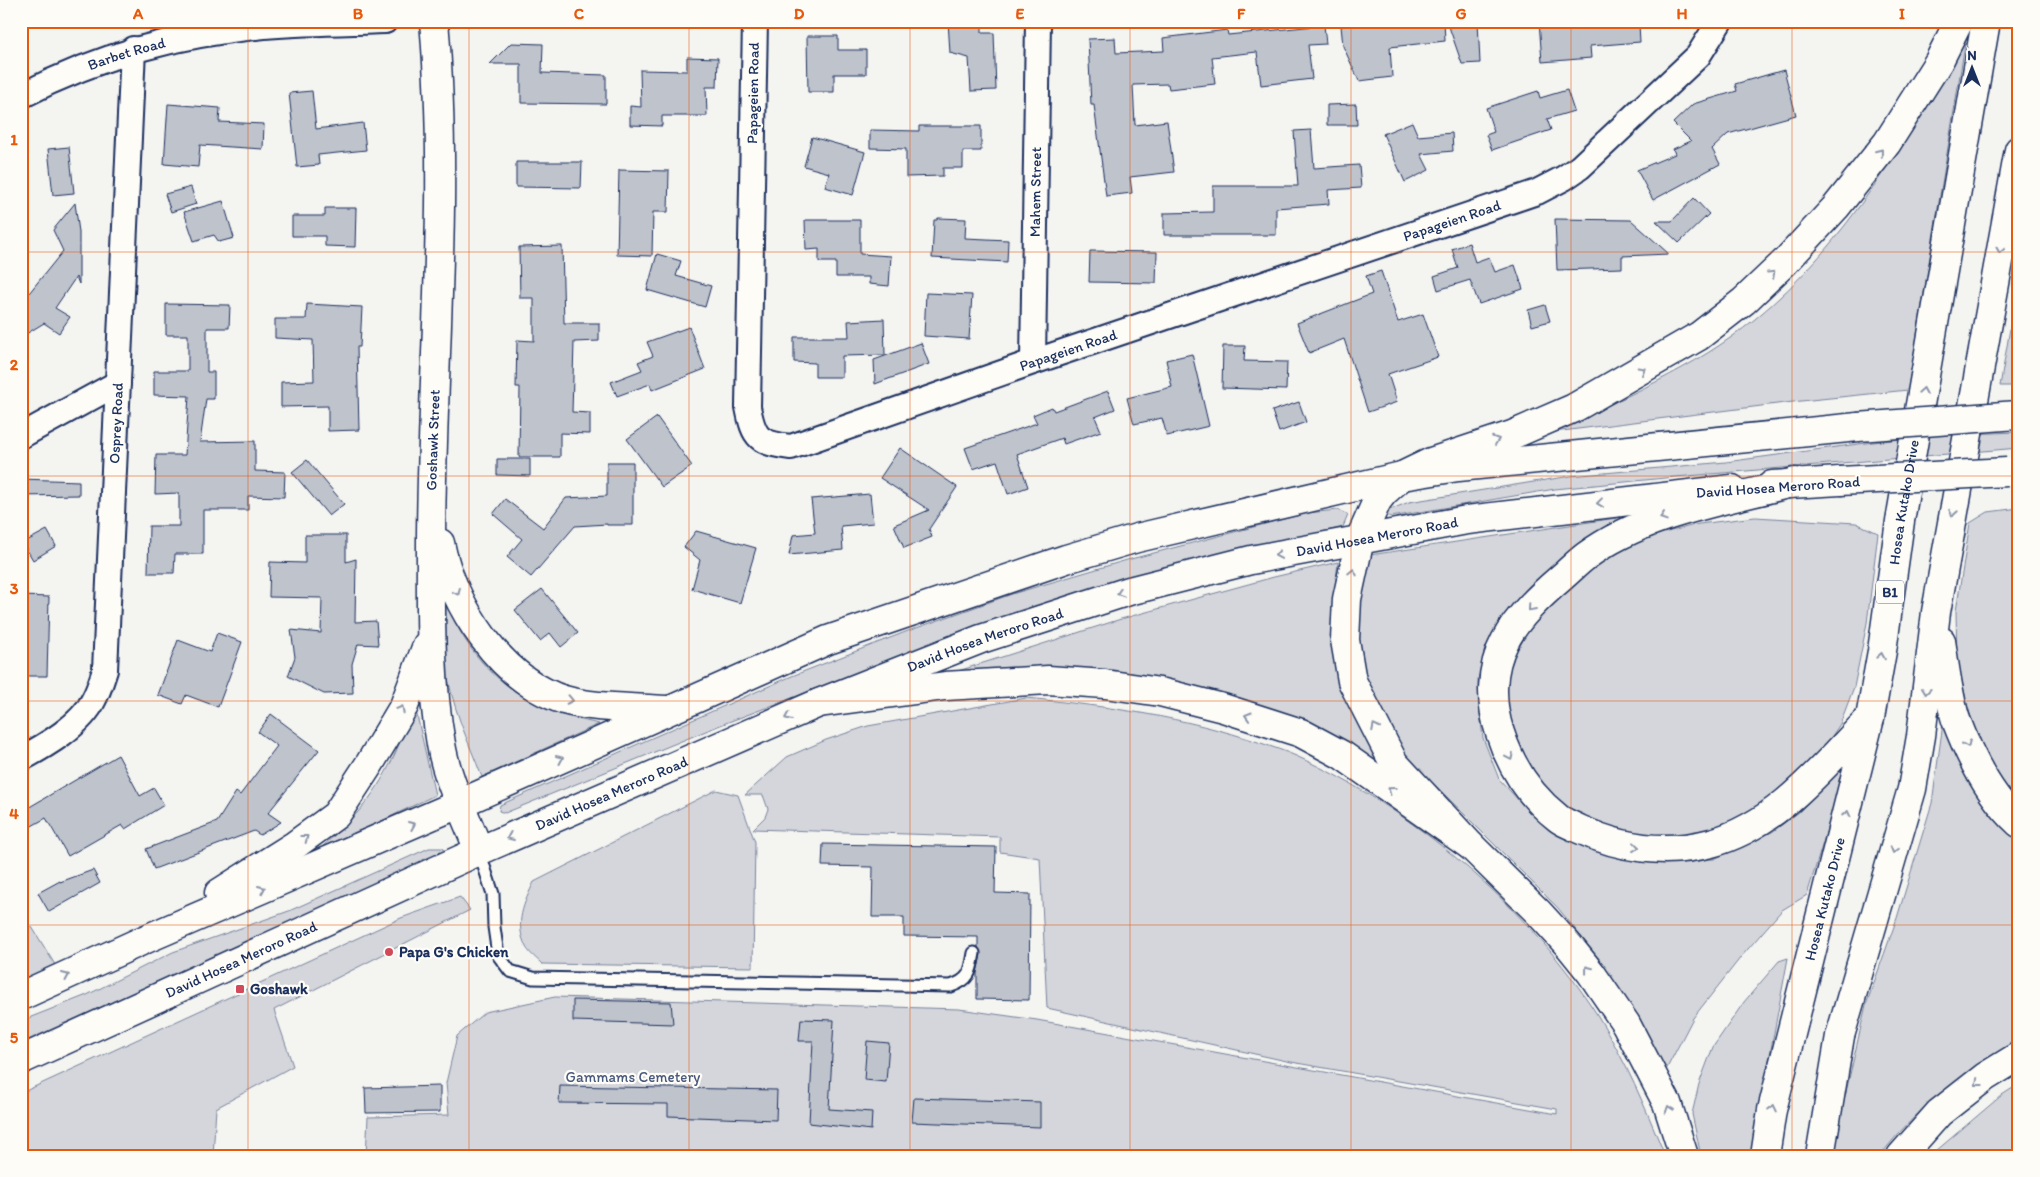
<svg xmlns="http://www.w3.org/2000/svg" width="2040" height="1177" font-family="Itim,sans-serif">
<rect width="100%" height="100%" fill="#f4f4f1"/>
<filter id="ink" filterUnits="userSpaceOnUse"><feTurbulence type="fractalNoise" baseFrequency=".02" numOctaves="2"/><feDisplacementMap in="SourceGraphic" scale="10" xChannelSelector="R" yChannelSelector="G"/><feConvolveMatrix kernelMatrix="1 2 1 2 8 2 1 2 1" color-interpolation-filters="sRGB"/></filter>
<g filter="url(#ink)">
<!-- green -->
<g fill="#d4d6db" stroke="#78829c">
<path d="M1967,32L1908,390L1801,401L1554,432C1622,397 1695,369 1755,319C1848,243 1908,136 1967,32Z"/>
<polygon points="2019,277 2019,386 2000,386"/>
<polygon points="2019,432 2019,448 1675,477 1555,489 1391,517 1386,515 1387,511 1409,502 1571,476 1726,462 1873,442 1941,435"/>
<polygon points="2019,508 2019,807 1985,758 1968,708 1957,660 1956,611 1970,523 1988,512"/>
<polygon points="1338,510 1348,515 1343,527 1207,559 834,682 723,724 505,813 499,811 500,805 792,676 908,631 1012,594 1127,560 1307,513"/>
<polygon points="1643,514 1571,554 1529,586 1504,618 1486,649 1478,679 1479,705 1483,738 1499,779 1533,816 1574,841 1622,859 1665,862 1714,859 1772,832 1799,812 1847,764 1807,895 1782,910 1741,957 1693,1018 1666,1070 1643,1027 1601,961 1558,908 1398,748 1362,676 1356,623 1363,556"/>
<polygon points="1755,517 1856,523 1878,533 1867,623 1854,687 1840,724 1824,748 1800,776 1759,807 1721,826 1686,837 1644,836 1591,822 1561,804 1532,776 1512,744 1505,678 1517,645 1535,616 1568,586 1606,557 1647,537 1699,524"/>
<polygon points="1338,562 1335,589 1391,776 1328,737 1026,670 958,671 1121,619 1274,577"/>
<path d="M444,604H447C475,674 526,709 599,724L482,777C468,741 451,705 446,666C443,646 445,624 444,604Z"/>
<path d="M1026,698C1106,706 1185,717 1261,743C1272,747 1285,751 1296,756C1411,807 1531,910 1598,1016C1625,1060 1646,1108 1665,1156H366L368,1117L449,1115L446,1083L457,1036L485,1012L555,997L959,1009L1037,1020L1557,1114V1109L1291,1062L1047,1008L1040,858L1000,852V837L753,829L765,817L768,809L763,795H745L787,757L826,740L868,726Z"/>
<path d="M414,702L435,795L316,853C330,839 345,826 358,812C386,781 402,741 414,702Z"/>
<path d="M1944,716L1998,818L2019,836V1040C1967,1070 1916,1108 1880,1156H1835L1840,1118L1866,1005L1897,918L1932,803Z"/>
<path d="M716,790L738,795L755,842L753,967L542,964C537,959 529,953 526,947C514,923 524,903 534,882Z"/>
<polygon points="429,848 443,848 445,852 21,1043 21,1021 87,995 173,952 289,911"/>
<polygon points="460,897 470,910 274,1010 293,1066 216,1108 213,1156 21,1156 21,1093 401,918"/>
<polygon points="32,927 57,968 21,983 21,931"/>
<polygon points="1788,958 1751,1156 1701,1156 1692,1114 1699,1084 1713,1047 1744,1002 1779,961"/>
<polygon points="2019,1084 2019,1156 1930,1156 2002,1095"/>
</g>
<!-- building -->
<g fill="#bfc3cc" stroke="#1b2f5e">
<polygon points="948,21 982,21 982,33 994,33 996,90 971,91 969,58 950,53"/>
<polygon points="1395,21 1444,21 1445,41 1390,47 1392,77 1359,81 1343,46 1341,26"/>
<polygon points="1447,21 1478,21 1480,63 1462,64"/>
<polygon points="1539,21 1588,21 1589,27 1639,24 1640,42 1590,46 1591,58 1542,62"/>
<polygon points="1324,25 1326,44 1308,45 1312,79 1261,85 1257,52 1212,57 1215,84 1169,89 1168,84 1133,85 1135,125 1167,121 1174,172 1130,177 1132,193 1106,196 1094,105 1091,105 1088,39 1115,38 1116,53 1164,51 1163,38 1227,30 1228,35"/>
<polygon points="807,36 838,36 838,50 866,50 866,74 834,74 834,92 808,92"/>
<polygon points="511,43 543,44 542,73 606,75 606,104 521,103 521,64 490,64"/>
<polygon points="687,57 718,58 717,87 706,87 707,116 662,116 662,126 630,125 630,106 641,107 640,70 687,71"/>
<polygon points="1784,70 1796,115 1728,134 1712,149 1720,164 1653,200 1637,170 1675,154 1673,149 1691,141 1673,123 1693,104 1737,91 1735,84"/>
<polygon points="1567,90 1574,111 1547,119 1551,130 1492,150 1486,135 1494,132 1486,108 1538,91 1540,98"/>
<polygon points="312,91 316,129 363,123 366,150 318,155 319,165 297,167 289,93"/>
<polygon points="168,104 220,108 219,122 264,124 263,149 200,145 198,167 164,164"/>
<polygon points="1356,104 1357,125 1327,125 1327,105"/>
<polygon points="1412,122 1418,136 1452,133 1453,151 1421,154 1429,170 1405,182 1383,134"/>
<polygon points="919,126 981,126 981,151 963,151 963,168 943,168 943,176 906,177 906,149 870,148 870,130 919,131"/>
<polygon points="1311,130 1314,168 1359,165 1361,188 1328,190 1329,204 1276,208 1276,235 1164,235 1164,213 1213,212 1213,186 1298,186 1294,131"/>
<polygon points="812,137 865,152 853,195 825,187 829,173 804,166"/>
<polygon points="69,147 74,193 53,195 48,149"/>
<polygon points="516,162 582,162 581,188 516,187"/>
<polygon points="619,170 669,171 668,212 653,212 652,256 617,255"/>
<polygon points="191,187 196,204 171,212 165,194"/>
<polygon points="1694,198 1709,214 1679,243 1656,221 1672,221"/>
<polygon points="223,201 234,238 219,242 214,235 194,241 184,212"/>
<polygon points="75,203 79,232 79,284 76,277 55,308 70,317 59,333 44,323 21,337 21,303 63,251 53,230"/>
<polygon points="325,208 356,208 355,247 325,246 325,236 292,236 292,216 325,216"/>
<polygon points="938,218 966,219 965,238 1008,240 1007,262 932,258 934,220 937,220"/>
<polygon points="1555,219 1631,220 1669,254 1622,256 1622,268 1557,270"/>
<polygon points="805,220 860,220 860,254 891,256 889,286 869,284 869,277 836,277 836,262 819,262 819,249 806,250"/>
<polygon points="1469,243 1475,262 1489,257 1495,272 1515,265 1523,289 1479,304 1470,280 1438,290 1434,276 1458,268 1452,249"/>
<polygon points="562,246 564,323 599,323 599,341 574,342 572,412 590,413 590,434 560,433 560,457 519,457 520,387 516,387 517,340 534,341 534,298 520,298 519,247"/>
<polygon points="1090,251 1157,252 1156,283 1089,282"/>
<polygon points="657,254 681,261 676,276 711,286 705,307 647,290"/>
<polygon points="1381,271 1398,322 1423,314 1438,357 1388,374 1397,402 1368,412 1344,339 1309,353 1297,323 1372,294 1366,276"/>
<polygon points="926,293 972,295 969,339 924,336"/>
<polygon points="166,304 230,305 229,328 207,328 207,372 214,372 214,399 206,399 200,442 255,441 255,471 285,472 284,497 248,496 248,510 203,510 203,554 175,554 174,573 148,573 149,526 179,526 179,493 155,494 156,455 185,455 189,396 154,395 154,371 188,371 188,335 166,335"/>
<polygon points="307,304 362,307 360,347 357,347 359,430 328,431 328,406 281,407 281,382 314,381 313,340 275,338 275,319 306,319"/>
<polygon points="1545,305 1550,321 1532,326 1528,310"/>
<polygon points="884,319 885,355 842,356 842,377 815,377 815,363 794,362 794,337 849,337 848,321"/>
<polygon points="689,327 705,369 652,390 650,384 617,396 611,382 642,370 638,362 653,356 647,342"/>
<polygon points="921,343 929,364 875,384 874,360"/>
<polygon points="1223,346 1245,346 1244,361 1287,362 1286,390 1222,388"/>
<polygon points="1192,354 1209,426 1167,436 1162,418 1134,424 1127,398 1172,387 1166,360"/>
<polygon points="1108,391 1115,409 1095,417 1101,431 1064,444 1062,438 1017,454 1028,487 1008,494 997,461 973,469 965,448 1037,423 1033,415 1052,407 1054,411"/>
<polygon points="1299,402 1306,422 1279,432 1272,411"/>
<polygon points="657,417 692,466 662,487 627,439"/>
<polygon points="900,448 957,487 929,529 932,537 904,548 894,525 929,510 880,478"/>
<polygon points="497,459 530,459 530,476 497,475"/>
<polygon points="307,460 344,504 329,516 292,472"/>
<polygon points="607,462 633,462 633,525 607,525 607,524 575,526 531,577 507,557 522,539 493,514 505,499 543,528 566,498 607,496"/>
<polygon points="21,479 79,481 79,495 21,496"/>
<polygon points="870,494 873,523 841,526 843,550 789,555 793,535 815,533 811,499"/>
<polygon points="47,530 56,546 33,560 23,543"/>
<polygon points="696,531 756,548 740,603 692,589 700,560 684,547"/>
<polygon points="305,535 346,535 346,562 356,559 355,622 376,621 378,645 358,644 352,664 353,693 324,694 288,676 295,657 291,630 321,633 322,598 269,597 270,562 305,563"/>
<polygon points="542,589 578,633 561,647 550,633 540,641 515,610"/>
<polygon points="21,596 49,597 47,676 25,676 25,646 21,646"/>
<polygon points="217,633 242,642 218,707 186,695 182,704 158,695 178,640 210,652"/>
<polygon points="271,714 319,750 268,813 281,822 260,835 254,831 154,869 146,849 217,822 236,792 240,795 277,746 258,732"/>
<polygon points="118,755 140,796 154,788 164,805 125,829 122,825 68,856 46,818 21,832 21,812"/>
<polygon points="823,844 996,847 995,893 1030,894 1029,1000 977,999 977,973 981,954 978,947 978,937 904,936 904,917 872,917 873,867 822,866"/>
<polygon points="93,870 100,883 49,912 38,893 60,881 60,882"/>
<polygon points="573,1000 671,1002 673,1024 573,1021"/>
<polygon points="801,1019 834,1020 829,1109 872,1112 871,1130 809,1123 813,1041 799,1041"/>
<polygon points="867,1041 889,1043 886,1082 864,1080"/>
<polygon points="440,1086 440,1112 366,1113 365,1088"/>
<polygon points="560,1086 777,1090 776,1120 668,1116 668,1104 559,1103"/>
<polygon points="914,1098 1040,1102 1040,1127 912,1122"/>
</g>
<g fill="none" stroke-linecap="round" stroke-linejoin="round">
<defs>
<path id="lane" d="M479,851L493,894L494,927L498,955L510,971L533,978L951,986C970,980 971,971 974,953"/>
<g id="street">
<path id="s1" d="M755,21L748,407C754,439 759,443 791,447L1033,362L1537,192L1564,178L1580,167L1698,56L1720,21"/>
<path id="s2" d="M21,96C100,55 176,35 264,26C304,22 345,23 385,21"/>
<path id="s3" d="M1033,362L1038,21"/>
<polyline points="21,436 118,383"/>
<path id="s4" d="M21,759C45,746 82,725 94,699C99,690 102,679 105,670L133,49"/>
</g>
<g id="secondary">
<path d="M434,21C449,193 432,366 431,538C431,607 429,676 441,744C447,781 466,816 479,851"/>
<polyline points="1772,485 1840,481"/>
<path d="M440,543C452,605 501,680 564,700C596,709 633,707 666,710"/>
<polyline points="219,893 295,845 336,815 370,763 404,706 427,645"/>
<polyline points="21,996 146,939 461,803 828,640 1066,559 1137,538 1402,476 1458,467 1858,427"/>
<path id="s5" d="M21,1060L479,851L819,703L981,639L1129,591L1251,560L1467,520L1732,489"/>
</g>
<g id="primary">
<path d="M1795,482C1725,501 1646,512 1586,556C1578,562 1570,570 1562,577C1541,595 1518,616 1505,641C1490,669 1490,703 1500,733C1511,767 1531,797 1558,818C1564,823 1572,825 1579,829C1620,848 1666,855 1711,843C1778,825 1824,765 1870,718"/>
<path d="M1941,641C1945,667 1948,695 1956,720C1970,757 1989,796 2019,823"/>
<polyline points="819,703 945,686 1048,680 1105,684 1160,692 1223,708 1301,733 1342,755 1471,846 1538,912 1570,947 1591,973 1626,1024 1667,1103 1684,1156"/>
<polyline points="1471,846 1394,763 1352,681 1345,640 1347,599 1360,539 1377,501 1384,492 1402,476 1431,462 1512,435 1574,408 1699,336 1744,301 1785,262 1836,207 1887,143 1939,61 1959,21"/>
<path id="s6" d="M1765,1156L1772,1110L1870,718L1882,651L1900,521L1986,21"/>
<polyline points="1820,1156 1840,1036 1912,789 1921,736 1936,612 2019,150"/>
<polyline points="1901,1156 1939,1113 1985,1077 2019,1056"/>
</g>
</defs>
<!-- lane casing -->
<use href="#lane" stroke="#1b2f5e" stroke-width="15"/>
<!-- street casing -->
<use href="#street" stroke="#1b2f5e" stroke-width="28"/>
<!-- secondary casing -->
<use href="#secondary" stroke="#1b2f5e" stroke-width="31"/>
<!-- primary casing -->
<use href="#primary" stroke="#1b2f5e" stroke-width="31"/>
<!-- lane -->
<use href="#lane" stroke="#fdfcf7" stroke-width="11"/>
<!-- street -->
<use href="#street" stroke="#fdfcf7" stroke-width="24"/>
<!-- secondary -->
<use href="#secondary" stroke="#fdfcf7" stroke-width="28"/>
<!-- primary -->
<use href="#primary" stroke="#fdfcf7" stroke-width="28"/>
<defs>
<g id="secondary-bridge">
<polyline points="1858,427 2017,415"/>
<polyline points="1840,481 2007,472"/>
</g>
</defs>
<!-- secondary-bridge casing -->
<use href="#secondary-bridge" stroke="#1b2f5e" stroke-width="31" stroke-linecap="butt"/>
<!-- secondary-bridge -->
<use href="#secondary-bridge" stroke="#fdfcf7" stroke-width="28"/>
</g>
<!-- one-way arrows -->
<defs><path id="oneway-chevron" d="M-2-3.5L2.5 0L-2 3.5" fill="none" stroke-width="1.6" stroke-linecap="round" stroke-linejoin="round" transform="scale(1.25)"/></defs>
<g stroke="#8c96aa">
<use href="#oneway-chevron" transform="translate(1880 152) rotate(-51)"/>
<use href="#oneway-chevron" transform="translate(2000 250) rotate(101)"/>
<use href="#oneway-chevron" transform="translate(1772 274) rotate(-43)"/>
<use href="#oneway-chevron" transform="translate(1642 370) rotate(-30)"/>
<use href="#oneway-chevron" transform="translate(1923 391) rotate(-80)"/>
<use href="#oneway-chevron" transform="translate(1496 440) rotate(-19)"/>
<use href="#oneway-chevron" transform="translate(1600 503) rotate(173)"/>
<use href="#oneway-chevron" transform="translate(1953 513) rotate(100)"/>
<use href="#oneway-chevron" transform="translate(1663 517) rotate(162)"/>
<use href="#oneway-chevron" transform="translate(1278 555) rotate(170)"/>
<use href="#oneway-chevron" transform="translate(1353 572) rotate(-77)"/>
<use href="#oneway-chevron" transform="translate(457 592) rotate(64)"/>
<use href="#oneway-chevron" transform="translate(1120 593) rotate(162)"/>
<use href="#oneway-chevron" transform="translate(1531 608) rotate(131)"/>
<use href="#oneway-chevron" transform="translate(1881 656) rotate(-80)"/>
<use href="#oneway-chevron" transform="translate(1926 691) rotate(97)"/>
<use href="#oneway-chevron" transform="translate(570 700) rotate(12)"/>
<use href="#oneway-chevron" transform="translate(401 709) rotate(-62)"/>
<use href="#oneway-chevron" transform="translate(1248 716) rotate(-163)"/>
<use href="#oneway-chevron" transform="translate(788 717) rotate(157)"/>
<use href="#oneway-chevron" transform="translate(1375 727) rotate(-117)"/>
<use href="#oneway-chevron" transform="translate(1967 744) rotate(66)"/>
<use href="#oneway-chevron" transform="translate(1510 757) rotate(65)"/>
<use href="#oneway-chevron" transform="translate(560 759) rotate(-24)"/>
<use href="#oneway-chevron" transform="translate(1391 790) rotate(-144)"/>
<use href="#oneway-chevron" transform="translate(1847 814) rotate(-76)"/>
<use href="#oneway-chevron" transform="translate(412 825) rotate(-23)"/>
<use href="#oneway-chevron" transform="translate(510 837) rotate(157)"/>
<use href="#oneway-chevron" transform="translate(305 838) rotate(-37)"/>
<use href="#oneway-chevron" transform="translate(1636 847) rotate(6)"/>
<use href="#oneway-chevron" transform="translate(1894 850) rotate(106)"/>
<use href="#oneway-chevron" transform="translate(262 889) rotate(-23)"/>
<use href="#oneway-chevron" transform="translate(1588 969) rotate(-128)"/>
<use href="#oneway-chevron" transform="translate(66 976) rotate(-24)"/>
<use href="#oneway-chevron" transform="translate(1978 1083) rotate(142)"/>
<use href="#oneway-chevron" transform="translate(1773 1108) rotate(-78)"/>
<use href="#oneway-chevron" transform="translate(1669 1109) rotate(-109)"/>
</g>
</g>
<!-- grid -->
<path fill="none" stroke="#e8590c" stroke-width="1" stroke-opacity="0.55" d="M248,21V1156M469,21V1156M689,21V1156M910,21V1156M1130,21V1156M1351,21V1156M1571,21V1156M1792,21V1156M21,252H2019M21,476H2019M21,701H2019M21,925H2019"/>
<!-- markers -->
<g fill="#d1495b" stroke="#fdfcf7" stroke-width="2">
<circle cx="389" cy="952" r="5"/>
<rect x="235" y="984" width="10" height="10" rx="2.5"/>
</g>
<g text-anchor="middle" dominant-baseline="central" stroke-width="4.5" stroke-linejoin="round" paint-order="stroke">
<!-- shield labels -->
<rect fill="#fdfcf7" stroke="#5f6c8c" stroke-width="1" x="1876" y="580.5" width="28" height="23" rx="4"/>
<g font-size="14" font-weight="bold" fill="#1b2f5e">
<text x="1890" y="592">B1</text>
</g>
<!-- street labels -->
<g font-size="15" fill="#1b2f5e" stroke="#fdfcf7">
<text stroke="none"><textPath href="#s2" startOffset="114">Barbet Road</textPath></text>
<text transform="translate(753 93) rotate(-89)">Papageien Road</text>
<text stroke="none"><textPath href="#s3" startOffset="170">Mahem Street</textPath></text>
<text stroke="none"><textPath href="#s1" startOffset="1151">Papageien Road</textPath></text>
<text stroke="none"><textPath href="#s1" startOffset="746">Papageien Road</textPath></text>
<text stroke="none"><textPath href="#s4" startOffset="374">Osprey Road</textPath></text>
<text transform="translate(433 440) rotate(-88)">Goshawk Street</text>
<text transform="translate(1778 487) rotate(-4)">David Hosea Meroro Road</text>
<text stroke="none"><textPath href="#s6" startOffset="669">Hosea Kutako Drive</textPath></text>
<text stroke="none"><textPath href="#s5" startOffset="1458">David Hosea Meroro Road</textPath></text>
<text stroke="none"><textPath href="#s5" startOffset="1052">David Hosea Meroro Road</textPath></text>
<text stroke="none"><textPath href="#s5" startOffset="648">David Hosea Meroro Road</textPath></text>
<text stroke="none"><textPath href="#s6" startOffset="264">Hosea Kutako Drive</textPath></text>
<text stroke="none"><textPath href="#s5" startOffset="242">David Hosea Meroro Road</textPath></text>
</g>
<!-- poi labels -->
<g font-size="15" font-weight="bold" fill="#1b2f5e" stroke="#fdfcf7" text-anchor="start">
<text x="399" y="952">Papa G's Chicken</text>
<text x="250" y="989">Goshawk</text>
</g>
<!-- park labels -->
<g font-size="15" fill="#49597d" stroke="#fdfcf7">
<text x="633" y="1077">Gammams Cemetery</text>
</g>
</g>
<!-- margin -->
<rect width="2040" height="1177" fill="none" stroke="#fdfcf7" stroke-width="55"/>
<!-- north arrow -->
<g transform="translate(1972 68)" stroke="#fdfcf7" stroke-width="4" paint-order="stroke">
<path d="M0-4L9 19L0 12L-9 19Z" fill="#1b2f5e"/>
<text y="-8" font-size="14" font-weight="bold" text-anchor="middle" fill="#1b2f5e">N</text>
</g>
<rect x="28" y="28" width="1984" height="1122" fill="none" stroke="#e8590c" stroke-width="2"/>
<g font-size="16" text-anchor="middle" font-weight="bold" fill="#e8590c">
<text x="138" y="19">A</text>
<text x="358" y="19">B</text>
<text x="579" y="19">C</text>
<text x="799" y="19">D</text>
<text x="1020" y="19">E</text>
<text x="1241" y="19">F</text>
<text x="1461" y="19">G</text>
<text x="1682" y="19">H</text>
<text x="1902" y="19">I</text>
<text x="14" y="145">1</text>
<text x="14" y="370">2</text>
<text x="14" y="594">3</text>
<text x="14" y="819">4</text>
<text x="14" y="1043">5</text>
</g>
</svg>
